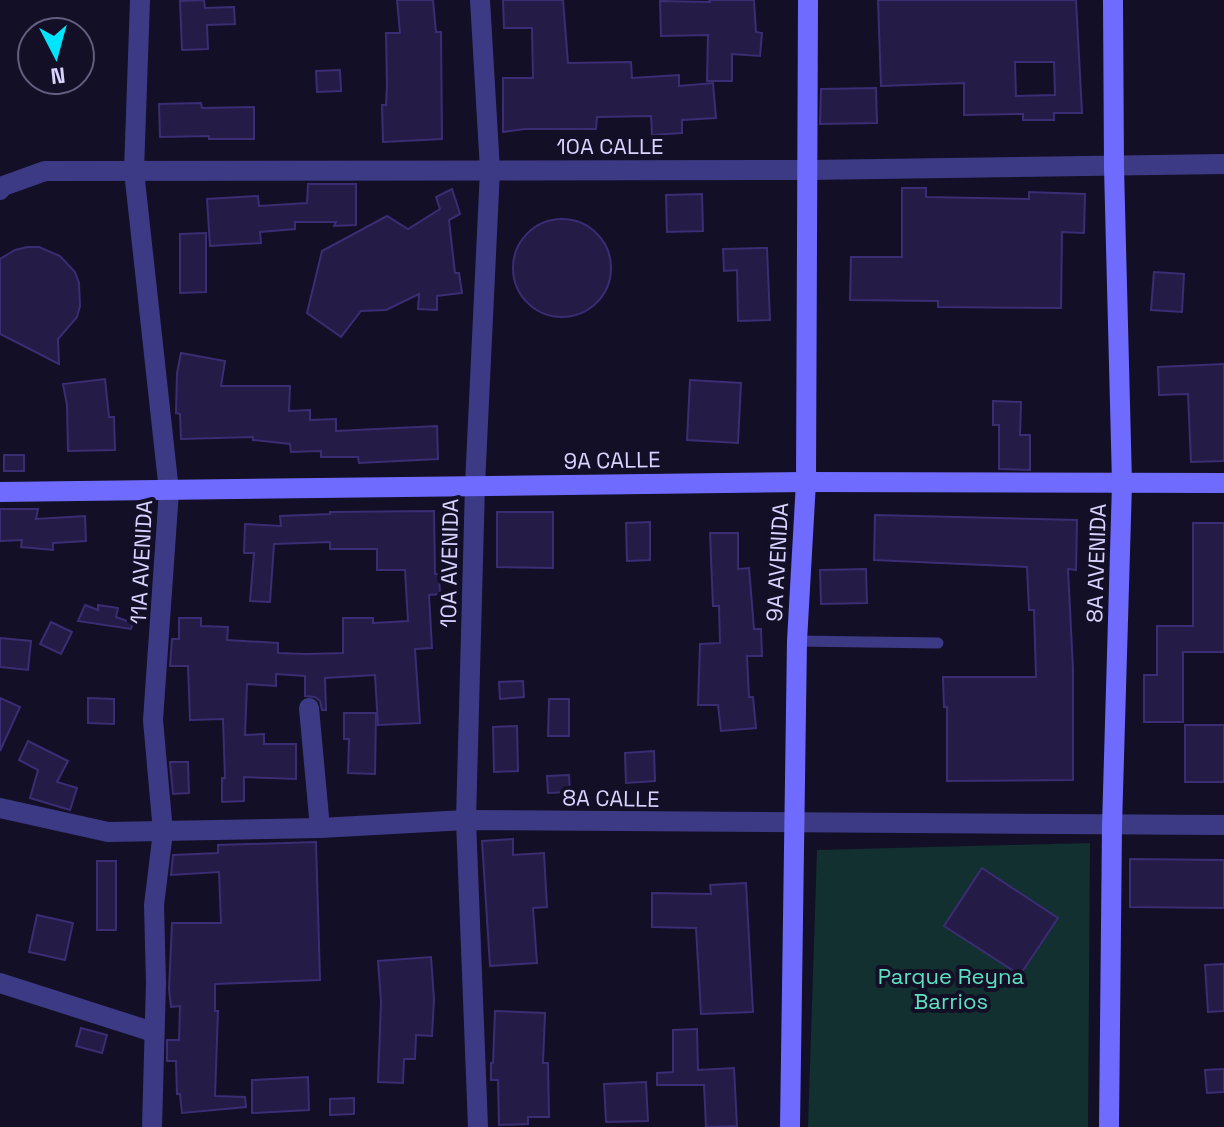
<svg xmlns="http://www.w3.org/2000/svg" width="1224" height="1127" font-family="'Space Grotesk',sans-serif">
<rect width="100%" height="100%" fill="#130f26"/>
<!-- green -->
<polygon fill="#12302f" points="1090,843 1088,1127 808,1127 817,850"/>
<!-- building -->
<g fill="#241b47" stroke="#3b2d73" stroke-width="2" fill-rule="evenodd">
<polygon points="204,0 205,8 234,7 235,24 207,25 208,49 182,50 180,1"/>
<polygon points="397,0 433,0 436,32 441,32 442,139 383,142 382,105 386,105 387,85 386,33 400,33"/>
<polygon points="503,0 563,0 568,63 631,62 632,78 679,75 679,86 713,83 716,118 682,120 682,133 652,135 651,116 597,117 596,129 525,129 503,132 503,78 533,78 532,28 504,28"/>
<polygon points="709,0 754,0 756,32 762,33 760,56 732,54 732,81 707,81 708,35 661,36 660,1 710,2"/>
<path d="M878,0H1076L1082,113H1054V120H1023V114L964,115V83L881,86ZM1015,62H1054L1055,95L1016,96Z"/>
<polygon points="340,70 341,91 317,92 316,71"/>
<polygon points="876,88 877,123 820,124 821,89"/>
<polygon points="201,103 202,108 254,107 254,139 209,139 209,136 160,137 159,104"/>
<polygon points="308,184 356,184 356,225 334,226 336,222 295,222 295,229 260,232 261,243 210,246 207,199 258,196 259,206 307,203"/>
<polygon points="902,188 926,188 926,197 1029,199 1029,192 1085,194 1084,233 1062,232 1061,308 938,307 938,301 850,300 851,257 902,257"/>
<polygon points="452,189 460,214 449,220 455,273 459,273 462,293 437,296 437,310 418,309 419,294 386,310 361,311 341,337 307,313 322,251 387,216 408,229 440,209 436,197"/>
<polygon points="702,194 703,231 667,232 666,195"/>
<circle cx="562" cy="268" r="49"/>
<polygon points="206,233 206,292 180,293 180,234"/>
<polygon points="27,247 39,247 60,256 75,272 79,283 80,306 77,317 58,339 59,364 0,334 0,259 15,250"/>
<polygon points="767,248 770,320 738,321 737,270 724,271 723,249"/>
<polygon points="1154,272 1184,274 1182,312 1151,310"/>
<polygon points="181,353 225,361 221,386 290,386 289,411 310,410 310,420 336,419 336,431 437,426 438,459 359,463 358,457 321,457 321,451 291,452 290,444 253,440 253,437 181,439 180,414 176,413 177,373"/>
<polygon points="1224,364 1224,461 1191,462 1188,394 1159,395 1158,367"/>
<polygon points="105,379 109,417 114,417 115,450 68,451 67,405 63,384"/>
<polygon points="690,380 741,383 738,443 687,440"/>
<polygon points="993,401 1021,402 1020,435 1030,435 1030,470 999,469 999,425 993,425"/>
<rect x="4" y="455" width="20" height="16"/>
<polygon points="0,509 38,509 36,519 85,516 86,541 53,543 53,550 21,547 22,540 0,541"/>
<polygon points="434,511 435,574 439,574 440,594 429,595 432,648 415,649 420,723 378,725 375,675 325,678 326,710 322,710 320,701 315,697 305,696 305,676 276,674 276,686 247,684 245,735 264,734 264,744 296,744 296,779 244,777 244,801 222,802 222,778 225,778 223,719 190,720 188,666 170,666 172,639 179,639 179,618 201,618 201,626 228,627 227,640 278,643 278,653 306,654 343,653 343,618 373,618 373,623 408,621 405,570 377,570 377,549 330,549 330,542 274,544 270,602 250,601 254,553 244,553 245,524 281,526 280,516 330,514 330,512"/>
<polygon points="497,512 553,512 553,568 497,567"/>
<polygon points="875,515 1077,520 1076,570 1068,569 1073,669 1073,780 947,781 947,707 944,707 943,677 1036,677 1034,610 1029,610 1027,567 874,560"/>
<polygon points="650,522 650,560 627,561 626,523"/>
<polygon points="1193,523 1224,523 1224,652 1183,652 1183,722 1144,722 1144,675 1157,675 1157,626 1193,626"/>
<polygon points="710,533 738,533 738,569 749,568 754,629 761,629 762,656 747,656 749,697 753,697 756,728 721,731 718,705 698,705 700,644 720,643 719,606 713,606"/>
<polygon points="866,569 867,603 821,604 820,570"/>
<polygon points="85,605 98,610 98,605 118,608 116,617 133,623 131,629 78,621"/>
<polygon points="51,622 72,632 61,654 40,644"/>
<polygon points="0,638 31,641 28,670 0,667"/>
<polygon points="523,681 524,697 500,699 499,682"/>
<polygon points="0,698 20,707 0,751"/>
<polygon points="88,698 114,699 114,724 88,723"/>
<polygon points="549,699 569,699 569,736 548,736"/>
<polygon points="344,713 376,713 375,774 348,773 349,739 344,739"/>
<rect x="1185" y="725" width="39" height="57"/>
<polygon points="517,726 518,771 494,772 493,727"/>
<polygon points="28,741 68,761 57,782 77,788 70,810 30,798 38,770 19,760"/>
<polygon points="654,751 655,781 626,783 625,753"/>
<polygon points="170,762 188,762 189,793 173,794"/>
<polygon points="569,775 570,792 548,793 547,776"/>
<polygon points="513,839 513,855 544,853 547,907 533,908 537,963 490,966 482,841"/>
<polygon points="316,842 320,980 215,984 215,1011 218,1011 215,1096 245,1097 246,1107 182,1113 180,1094 177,1094 176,1061 167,1061 167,1040 179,1040 180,1006 171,1007 169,989 172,923 221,923 219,872 171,875 173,855 218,853 218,845"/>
<polygon points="1130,859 1224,860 1224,908 1130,907"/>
<rect x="97" y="861" width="19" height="69"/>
<polygon points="982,868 1058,918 1020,975 944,926"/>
<polygon points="746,883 753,1012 701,1014 696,928 652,927 652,893 711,894 710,885"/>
<polygon points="37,915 73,923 65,960 29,952"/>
<polygon points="431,957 434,999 432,1036 416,1035 415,1059 404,1059 403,1083 378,1082 381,1002 378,961"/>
<polygon points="1224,964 1224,1011 1208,1012 1205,965"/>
<polygon points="495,1011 545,1013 543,1063 548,1063 549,1117 528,1117 528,1124 499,1125 498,1080 491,1080 491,1063 493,1063"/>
<polygon points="81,1028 107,1035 102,1053 76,1046"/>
<polygon points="697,1029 698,1070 734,1068 737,1126 706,1127 704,1085 657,1085 657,1073 673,1072 673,1030"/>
<polygon points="1224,1069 1224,1092 1207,1093 1205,1070"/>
<polygon points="308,1077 309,1110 252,1113 252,1080"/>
<polygon points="646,1082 648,1121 606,1122 604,1084"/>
<polygon points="354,1098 354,1114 330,1115 330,1099"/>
</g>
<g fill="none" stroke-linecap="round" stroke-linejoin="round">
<!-- lane -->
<polyline stroke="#3d3a85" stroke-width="11" points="797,641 938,643"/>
<!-- street -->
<g stroke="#3d3a85" stroke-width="20">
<polyline points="140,0 134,171 169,491 153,720 163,832 154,905 156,983 152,1127"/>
<polyline points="0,190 3,186 45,171 808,170 1224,164"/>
<polyline points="309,708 320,828"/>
<polyline points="0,808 108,832 320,828 466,820 1224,825"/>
<polyline points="0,983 153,1032"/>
<polyline points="478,1127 466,820 475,485 490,170 480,0"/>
</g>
<!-- secondary -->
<g stroke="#6f6bff" stroke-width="20">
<polyline points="0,492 806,482 1224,483"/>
<polyline points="790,1127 797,641 806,482 808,0"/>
<polyline points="1109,1127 1112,826 1122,483 1114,167 1113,0"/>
</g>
</g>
<g text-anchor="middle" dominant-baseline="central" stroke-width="8" stroke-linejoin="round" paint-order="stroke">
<!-- street labels -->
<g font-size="22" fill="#d9d4ff" stroke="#130f26">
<text x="610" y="146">10A CALLE</text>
<text transform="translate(612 460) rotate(-1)">9A CALLE</text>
<text transform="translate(141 562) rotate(-87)">11A AVENIDA</text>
<text transform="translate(777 562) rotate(-87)">9A AVENIDA</text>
<text transform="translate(449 563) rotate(-89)">10A AVENIDA</text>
<text transform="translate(1096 563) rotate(-88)">8A AVENIDA</text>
<text transform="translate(611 798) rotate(1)">8A CALLE</text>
</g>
<!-- park labels -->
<g font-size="22" fill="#5fe0c0" stroke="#130f26">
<text x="951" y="976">Parque Reyna<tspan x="951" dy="25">Barrios</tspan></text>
</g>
</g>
<!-- north arrow -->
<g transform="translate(56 56) rotate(174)"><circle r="38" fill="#130f26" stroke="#625e7d" stroke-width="2"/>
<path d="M0-6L14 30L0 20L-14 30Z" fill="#00e5ff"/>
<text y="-12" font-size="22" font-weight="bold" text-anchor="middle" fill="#d9d4ff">N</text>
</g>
</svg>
